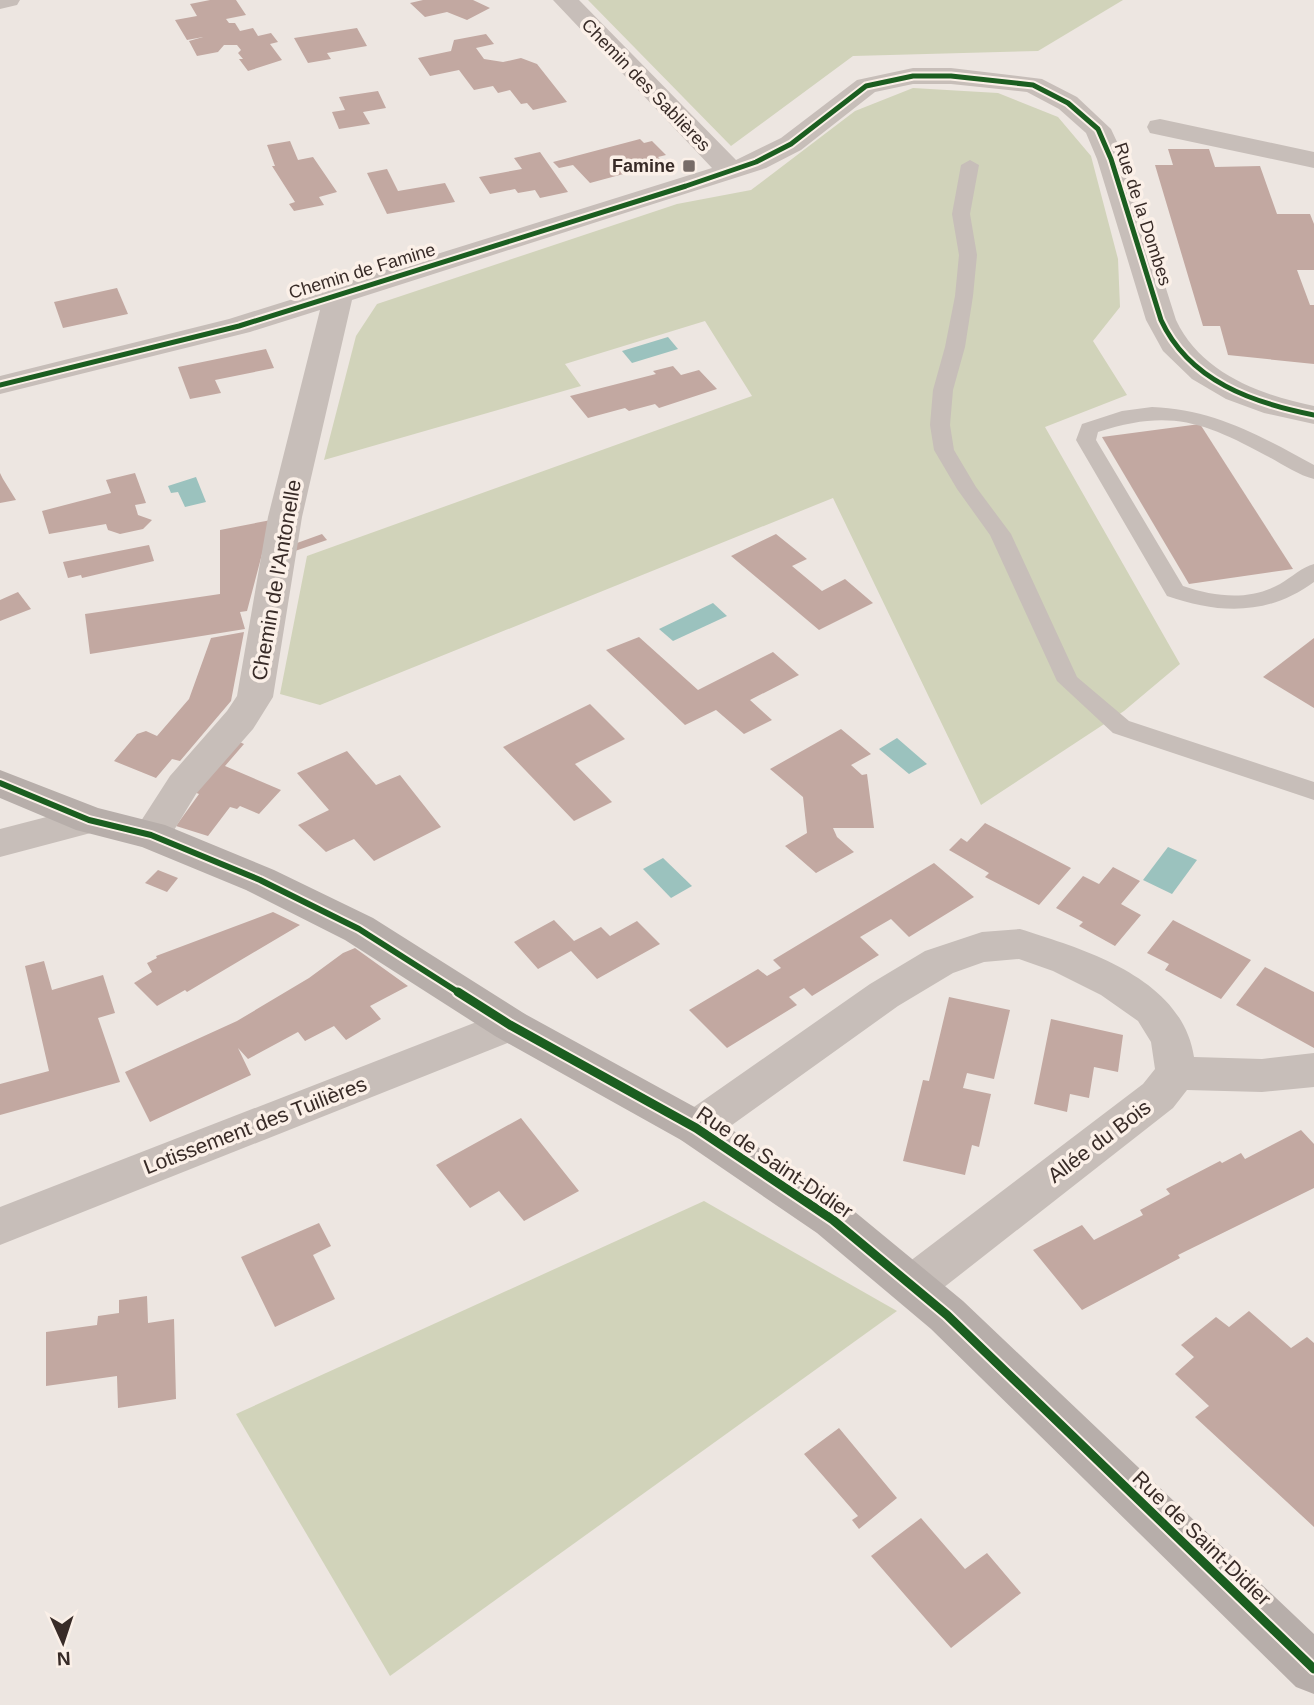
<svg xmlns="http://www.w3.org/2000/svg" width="1314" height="1705" font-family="Helvetica,sans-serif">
<rect width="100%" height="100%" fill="#ede6e1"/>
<!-- green -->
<g fill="#d1d3ba">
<polygon points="588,0 1123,0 1038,51 853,56 731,146"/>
<polygon points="913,88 998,93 1058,117 1091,156 1118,259 1120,307 1093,341 1127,395 1045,427 1180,664 1124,711 981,805 833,498 320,705 280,694 307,556 752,396 705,321 565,364 581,386 324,460 356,336 377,304 677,204 751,190 855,111"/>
<polygon points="704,1201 897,1311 390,1676 236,1414"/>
</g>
<!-- water -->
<g fill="#9bc2be">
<polygon points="668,337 678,349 632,363 622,351"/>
<polygon points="196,477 206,502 185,507 178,492 171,493 168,486"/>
<polygon points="713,603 727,616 673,641 659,629"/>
<polygon points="897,738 927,764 909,774 879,749"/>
<polygon points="1168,847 1197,860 1172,894 1143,880"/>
<polygon points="663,858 692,886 671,898 643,869"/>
</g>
<!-- building -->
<g fill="#c2a8a1">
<polygon points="210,0 236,0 246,15 226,19 229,23 235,23 240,31 253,28 258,36 271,33 278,42 270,44 282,60 248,71 239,59 243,59 238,53 241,50 237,45 224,45 218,52 197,56 189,41 203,37 187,40 175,20 197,16 190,4"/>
<polygon points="423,0 473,0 490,8 467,20 447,12 425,17 410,3"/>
<polygon points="357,28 367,46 327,53 331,59 308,63 294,38"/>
<polygon points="486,34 494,44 476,48 484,59 503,62 521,58 537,64 567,102 533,110 527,103 521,104 510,90 498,93 493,86 474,90 459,70 430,76 418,58 451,51 454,40"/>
<polygon points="378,91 386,108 363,112 370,124 339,129 332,112 345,110 339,97"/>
<polygon points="640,139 644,143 652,141 666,155 658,157 664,163 590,183 573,165 559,168 553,162"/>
<polygon points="290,141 298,160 313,157 337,192 319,197 324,205 294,211 289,204 295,202 272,166 275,166 267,145"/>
<polygon points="1168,149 1209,149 1215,167 1260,166 1277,214 1310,214 1314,224 1314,270 1297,270 1310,305 1314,305 1314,364 1228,355 1220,326 1203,326 1155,165 1173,165"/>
<polygon points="540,152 568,192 540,198 535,190 518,193 515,189 490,194 479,177 522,169 514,158"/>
<polygon points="387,169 398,191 445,183 455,202 387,214 367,173"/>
<polygon points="117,288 128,314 63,328 54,302"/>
<polygon points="266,349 274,368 215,380 221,393 190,399 178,367"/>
<polygon points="673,366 681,375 699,370 717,389 659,408 655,404 629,411 625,408 588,418 570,396 656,374 653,371"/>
<polygon points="1200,424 1293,569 1189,584 1102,437"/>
<polygon points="0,473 3,479 16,500 0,503"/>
<polygon points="135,473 146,503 135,505 138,515 152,520 143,529 120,534 108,530 106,524 49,534 42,511 111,493 106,480"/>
<polygon points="271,520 247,611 240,612 245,629 90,654 85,614 220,594 220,530"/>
<polygon points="322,534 327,540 295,551 297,543"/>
<polygon points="776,534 807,559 792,566 822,591 845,579 873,603 819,630 731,556"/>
<polygon points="149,545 154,561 82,578 81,575 68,578 63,562"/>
<polygon points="18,592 31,609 0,621 0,600"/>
<polygon points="244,632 231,701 180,761 172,759 156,778 114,761 137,734 146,731 157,736 189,699 211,638"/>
<polygon points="639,637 698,690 773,652 799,675 750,700 772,720 744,734 716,710 685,725 606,650"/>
<polygon points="1314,638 1314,708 1263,677"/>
<polygon points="590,704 625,739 575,764 612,802 574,821 503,747"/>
<polygon points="841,729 871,754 851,765 862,775 867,774 874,828 833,828 837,837 854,852 816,873 785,846 807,833 803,797 770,769"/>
<polygon points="233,739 244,744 225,766 281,790 259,814 240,806 237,809 230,807 208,836 176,826 199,794 187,789"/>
<polygon points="347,751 376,785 400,775 441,827 374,861 354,839 326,852 298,825 329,810 297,773"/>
<polygon points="985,823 1071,868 1039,905 985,877 989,873 949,850 961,838 967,842"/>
<polygon points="934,863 974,897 909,937 891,919 860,937 879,955 812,996 804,988 789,997 797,1005 727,1048 689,1010 758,969 767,976 781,968 773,960"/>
<polygon points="1113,867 1140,881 1121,904 1141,915 1115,946 1079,926 1083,922 1056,908 1083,876 1099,884"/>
<polygon points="158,870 178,878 167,892 145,883"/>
<polygon points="273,912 300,925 187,992 185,990 157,1006 134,983 152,972 147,963 157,958 156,956"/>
<polygon points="554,920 574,941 601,927 610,936 637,921 660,944 597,979 571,951 538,969 514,942"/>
<polygon points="1173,920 1251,960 1221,999 1165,970 1169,964 1147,953"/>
<polygon points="355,948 408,986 370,1006 381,1019 346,1040 334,1026 305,1041 298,1032 248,1059 238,1048 251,1075 150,1122 125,1072 237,1021 309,978 343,953"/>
<polygon points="44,961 52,990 103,975 115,1013 98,1018 120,1082 0,1115 0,1084 49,1071 25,966"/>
<polygon points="1265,967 1314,992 1314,1048 1236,1005"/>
<polygon points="949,997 1010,1010 994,1079 967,1073 963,1088 991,1094 979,1147 972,1145 965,1175 903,1161 923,1080 929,1081"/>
<polygon points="1051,1019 1123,1035 1118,1072 1094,1067 1089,1098 1070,1094 1067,1112 1034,1104"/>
<polygon points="521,1118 579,1191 524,1221 499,1191 470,1208 436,1165"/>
<polygon points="1301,1130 1314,1144 1314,1188 1178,1255 1180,1258 1082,1310 1033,1250 1082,1225 1094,1240 1143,1215 1140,1210 1170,1194 1166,1189 1220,1161 1222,1163 1241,1153 1245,1159"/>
<polygon points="319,1223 331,1246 313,1255 335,1299 275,1327 241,1257"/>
<polygon points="147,1296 148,1323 174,1319 176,1399 118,1408 117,1376 46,1386 46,1332 97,1325 98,1316 119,1313 119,1300"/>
<polygon points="1249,1311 1291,1348 1307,1337 1314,1343 1314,1527 1195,1417 1209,1406 1175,1374 1194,1357 1181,1345 1216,1317 1229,1327"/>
<polygon points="839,1428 897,1498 859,1529 852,1520 858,1516 804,1454"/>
<polygon points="921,1518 965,1569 987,1553 1021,1593 951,1648 871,1556"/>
</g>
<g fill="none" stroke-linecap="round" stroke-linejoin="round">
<!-- lane -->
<g fill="#c7beb9" fill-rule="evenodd">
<polygon points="970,160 979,165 970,214 977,255 973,296 965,347 953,390 950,425 954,450 976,487 1011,534 1077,677 1129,721 1314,782 1314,800 1113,733 1057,681 990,535 957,489 934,450 930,425 933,390 945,347 955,296 959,255 952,214 961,165"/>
<path d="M1152,407C1213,409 1261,436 1314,465V479C1297,475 1281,463 1265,455C1203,421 1168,409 1098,432L1096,440L1183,586C1216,597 1249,601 1280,584C1292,577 1302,567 1314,564V582C1268,616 1219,614 1167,596L1076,440L1082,424L1122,411Z"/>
</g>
<!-- street -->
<g fill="#c7beb9" fill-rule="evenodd">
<polygon points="0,0 20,0 17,5 0,9"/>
<path d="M553,0H579L736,160L781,138L857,80L913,68H951L1042,79L1077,97L1111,129L1125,159L1176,320C1201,373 1260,395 1314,406V424L1264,413L1226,399L1192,379L1163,351L1146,320L1097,159L1086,133L1059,109L1027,92L951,84H913L875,92L801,150L766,168L352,300L302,517L273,697L253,729L196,794L165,845L151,849L137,845L132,835L170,776L227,711L237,696L268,517L320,310L250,332L0,394V376L229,319L712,168Z"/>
<polygon points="1160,119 1314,152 1314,168 1150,133 1147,127 1150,121"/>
<polygon points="89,806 102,810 108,820 102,830 0,857 0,829"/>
<path d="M1020,929C1086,950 1182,978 1194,1057L1262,1059L1314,1053V1087L1262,1092L1187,1090L1173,1108L929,1299L913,1305L897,1299L890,1285L897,1271L1143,1084L1155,1069L1151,1042L1138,1021L1101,995L1053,971L1019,959L984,962L953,973L898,1006L711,1140L696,1145L681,1140L675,1128L681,1116L870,984L925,951L982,932Z"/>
<polygon points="510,1009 525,1014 531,1025 525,1036 0,1245 0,1207"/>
</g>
<!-- secondary -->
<polygon fill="#b7aeaa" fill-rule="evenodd" points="0,770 98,808 165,825 274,870 373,918 525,1014 711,1116 849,1207 963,1301 1314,1634 1314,1694 1296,1687 931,1329 817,1233 681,1140 495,1036 345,940 246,890 142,847 76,830 0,798"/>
<defs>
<path id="cycleway-far2" d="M0,385L239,326L686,186L756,162L791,144L866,86L913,76H951L1033,85L1068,103L1098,129L1111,159L1161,320C1189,381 1253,403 1314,415"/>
<polyline id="cycleway-far1" points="0,783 89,820 151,835 260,880 359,929 461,994"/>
<polyline id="cycleway" points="458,992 510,1025 696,1128 833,1220 947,1315 1314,1669"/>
</defs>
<!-- cycleway-far2 casing -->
<use href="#cycleway-far2" stroke="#fbf0e8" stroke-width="9"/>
<!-- cycleway-far1 casing -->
<use href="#cycleway-far1" stroke="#fbf0e8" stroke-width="10"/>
<!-- cycleway casing -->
<use href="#cycleway" stroke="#fbf0e8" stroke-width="13"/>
<!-- cycleway-far2 -->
<use href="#cycleway-far2" stroke="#1b5e20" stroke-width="5"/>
<!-- cycleway-far1 -->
<use href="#cycleway-far1" stroke="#1b5e20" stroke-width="6"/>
<!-- cycleway -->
<use href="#cycleway" stroke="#1b5e20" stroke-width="9"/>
</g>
<!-- markers -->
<rect fill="#776c68" stroke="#fbf0e8" stroke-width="2.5" x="682" y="159" width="14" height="14" rx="3.5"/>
<g text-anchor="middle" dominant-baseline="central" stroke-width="7" stroke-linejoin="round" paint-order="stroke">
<!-- far-street labels -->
<g font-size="18" fill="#382b27" stroke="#fbf0e8">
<text transform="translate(646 85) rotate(46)">Chemin des Sablières</text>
<text transform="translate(1143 214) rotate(72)">Rue de la Dombes</text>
<text transform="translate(362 271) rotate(-17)">Chemin de Famine</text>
</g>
<!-- far-poi labels -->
<g font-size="18" font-weight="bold" fill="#382b27" stroke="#fbf0e8" text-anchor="end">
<text x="675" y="166">Famine</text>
</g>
<!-- street labels -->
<g font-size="21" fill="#382b27" stroke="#fbf0e8">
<text transform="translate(276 580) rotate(-80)">Chemin de l'Antonelle</text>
<text transform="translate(255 1125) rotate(-21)">Lotissement des Tuilières</text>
<text transform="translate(1099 1141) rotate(-37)">Allée du Bois</text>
<text transform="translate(775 1162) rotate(34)">Rue de Saint-Didier</text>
<text transform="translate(1202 1538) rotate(44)">Rue de Saint-Didier</text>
</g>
</g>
<!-- north arrow -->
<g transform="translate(63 1642) rotate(177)" stroke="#fbf0e8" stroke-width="5" paint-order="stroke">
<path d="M0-5L12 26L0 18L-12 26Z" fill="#382b27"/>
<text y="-10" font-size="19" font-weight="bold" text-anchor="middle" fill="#382b27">N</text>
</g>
</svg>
